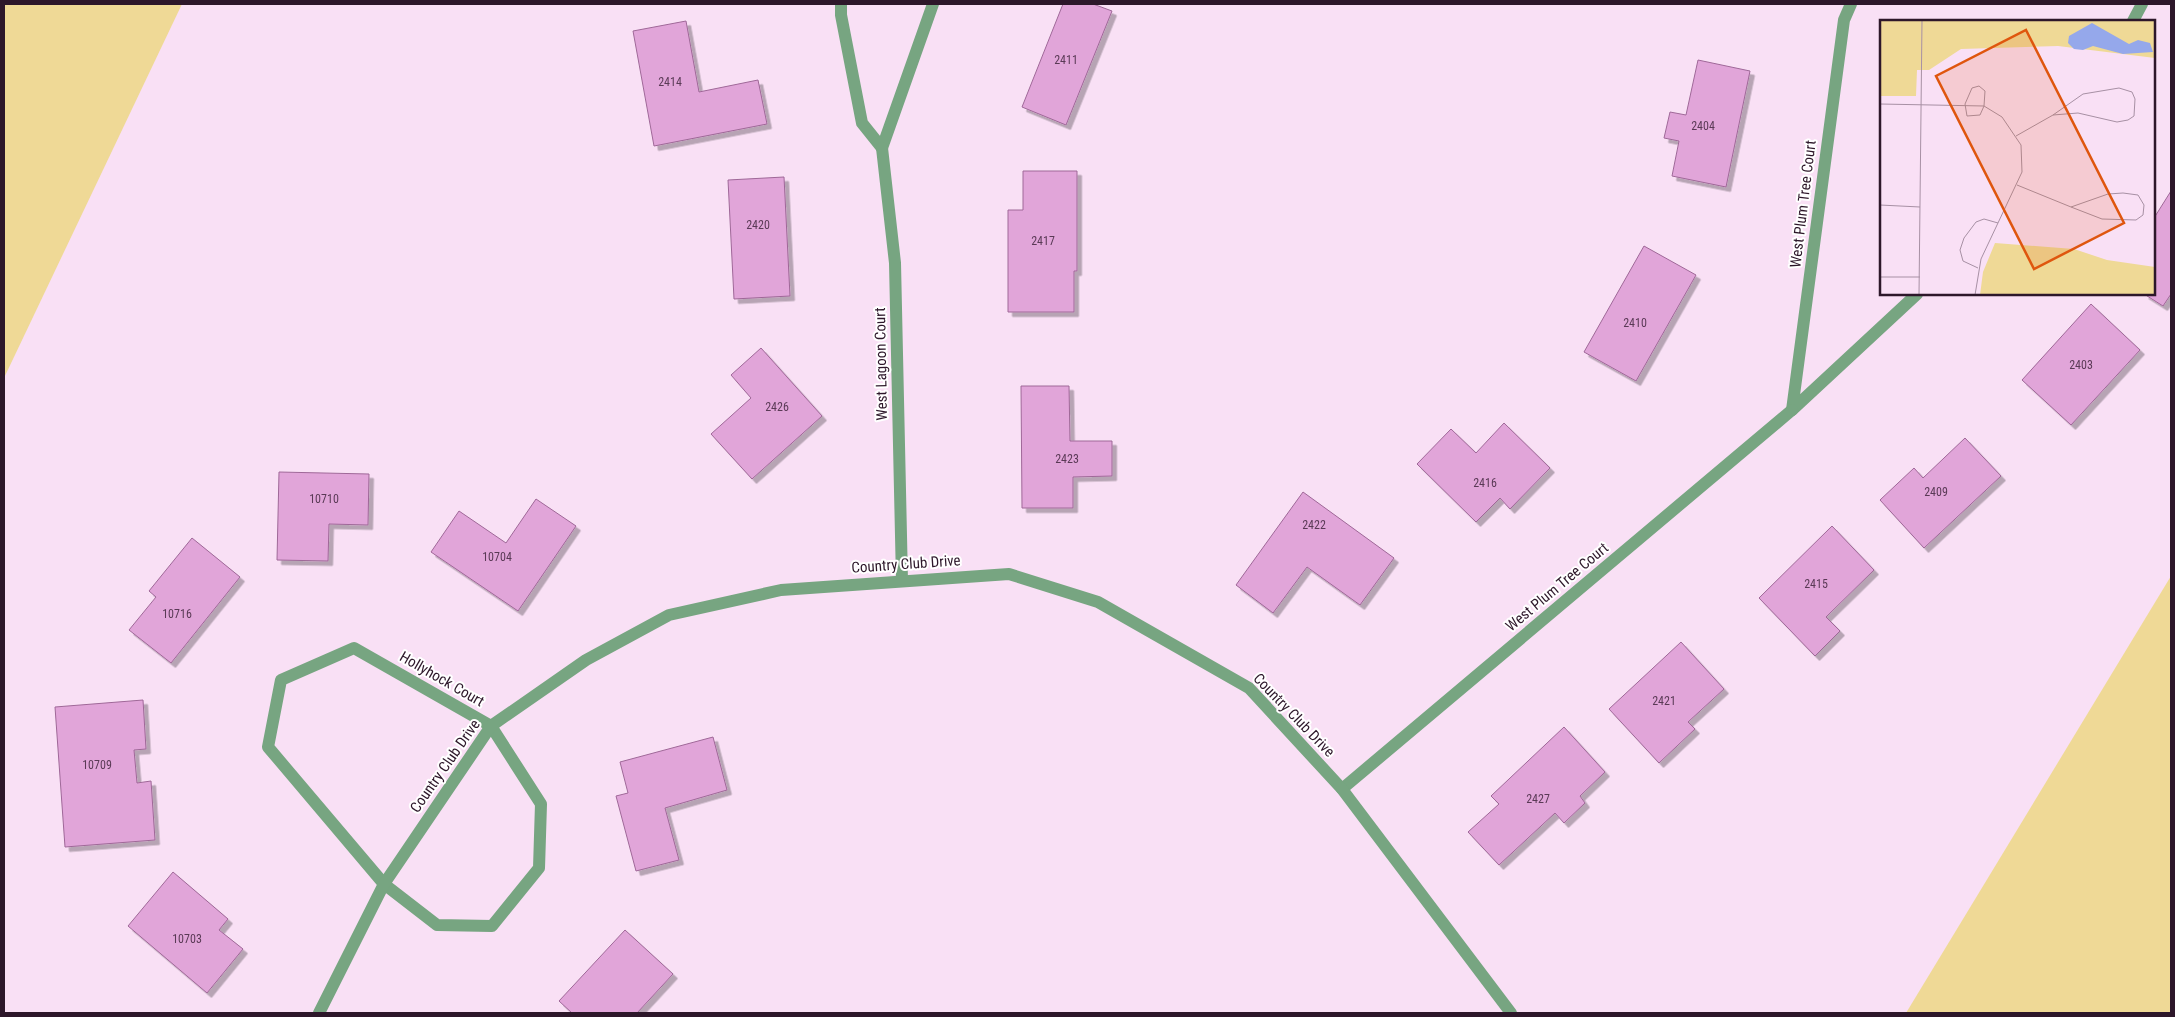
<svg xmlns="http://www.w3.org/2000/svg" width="2175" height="1017" font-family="'Roboto Condensed',sans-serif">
<defs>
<filter id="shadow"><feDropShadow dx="4.5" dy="4.5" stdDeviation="0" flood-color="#0004"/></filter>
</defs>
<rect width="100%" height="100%" fill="#f9e0f5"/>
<!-- green -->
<g fill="#efd996">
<polygon points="4,4 182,4 4,378"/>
<polygon points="2171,576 2171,1013 1906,1013"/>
</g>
<!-- building -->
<g fill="#e1a5d9" stroke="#9f6898" filter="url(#shadow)">
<polygon points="1063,4 1093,4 1112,11 1066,125 1022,107"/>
<polygon points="686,21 699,92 758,80 767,124 654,146 633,31"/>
<polygon points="1698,60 1750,71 1726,187 1672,176 1679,141 1664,138 1670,112 1686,115"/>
<polygon points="1023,171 1077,171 1077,271 1074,271 1074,312 1008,312 1008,210 1023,210"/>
<polygon points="784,177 790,296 734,299 728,180"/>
<polygon points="2171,191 2171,294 2163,306 2144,294 2154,294 2154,218"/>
<polygon points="1644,246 1696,275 1636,381 1584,352"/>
<polygon points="2091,304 2140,350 2071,425 2022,380"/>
<polygon points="761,348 822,416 752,479 711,434 751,398 731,375"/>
<polygon points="1021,386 1069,386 1070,441 1112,441 1112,476 1073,477 1073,508 1022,508"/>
<polygon points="1504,423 1550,468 1510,509 1500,498 1476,522 1417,464 1451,429 1476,453"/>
<polygon points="1965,438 2001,476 1924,548 1880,500 1914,468 1923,478"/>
<polygon points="279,472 369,474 368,525 329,524 328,561 277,560"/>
<polygon points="1303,492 1394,558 1360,605 1307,567 1273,613 1236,585"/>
<polygon points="536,499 576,526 518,611 431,552 459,511 506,543"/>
<polygon points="1832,526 1874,570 1826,617 1840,631 1815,656 1759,598"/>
<polygon points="192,538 240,577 171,663 129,630 156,597 149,591"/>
<polygon points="1681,642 1724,689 1688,722 1695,729 1659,763 1609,709"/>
<polygon points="143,700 146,749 134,750 137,783 151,781 155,840 65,847 55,707"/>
<polygon points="1564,727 1605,772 1580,796 1585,803 1564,823 1555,813 1499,865 1468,832 1499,804 1491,796"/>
<polygon points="713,737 727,790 665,808 679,860 636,871 616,796 628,793 620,762"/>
<polygon points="173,872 228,919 219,930 243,949 207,993 128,926"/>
<polygon points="625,930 673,974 637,1013 572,1013 559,1001"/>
</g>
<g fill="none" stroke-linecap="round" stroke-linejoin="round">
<!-- minor -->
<g stroke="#77a581" stroke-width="12">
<polyline points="841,4 841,15 862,123 882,148 933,4"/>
<polyline points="1851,4 1844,20 1792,410 1917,294"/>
<polyline points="2133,21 2142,4"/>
<polyline points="882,148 895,263 902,581"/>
<polygon points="354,648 491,726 541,804 539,868 492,926 437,925 384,884 268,747 281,680"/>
<polyline points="1342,789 1792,410"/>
<polyline points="319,1013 384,884 491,726 586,660 669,615 781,590 1009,574 1098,602 1249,688 1342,789 1511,1013"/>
</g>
</g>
<g text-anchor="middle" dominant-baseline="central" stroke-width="4" stroke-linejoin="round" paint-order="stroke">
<!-- number labels -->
<g font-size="12" fill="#5a3a56">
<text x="1066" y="60">2411</text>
<text x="670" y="82">2414</text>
<text x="1703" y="126">2404</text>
<text x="758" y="225">2420</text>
<text x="1043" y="241">2417</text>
<text x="1635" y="323">2410</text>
<text x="2081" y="365">2403</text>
<text x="777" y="407">2426</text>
<text x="1067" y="459">2423</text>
<text x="1485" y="483">2416</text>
<text x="1936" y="492">2409</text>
<text x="324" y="499">10710</text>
<text x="1314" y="525">2422</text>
<text x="497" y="557">10704</text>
<text x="1816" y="584">2415</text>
<text x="177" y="614">10716</text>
<text x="1664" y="701">2421</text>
<text x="97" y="765">10709</text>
<text x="1538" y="799">2427</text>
<text x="187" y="939">10703</text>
</g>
<!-- street labels -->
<g font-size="15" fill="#2d172a" stroke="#fff">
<text transform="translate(1803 204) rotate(-83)">West Plum Tree Court</text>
<text transform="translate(881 364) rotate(-91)">West Lagoon Court</text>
<text transform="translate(906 564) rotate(-4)">Country Club Drive</text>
<text transform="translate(1557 587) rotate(-40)">West Plum Tree Court</text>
<text transform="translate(442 679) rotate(30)">Hollyhock Court</text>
<text transform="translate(1294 715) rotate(46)">Country Club Drive</text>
<text transform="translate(445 766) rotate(-55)">Country Club Drive</text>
</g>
</g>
<!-- overview -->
<g transform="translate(1880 20)">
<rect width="275" height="275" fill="#f9e0f5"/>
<path d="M0,0H275V38L178,26L81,29L49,50H37L36,76H0ZM115,223L194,229L227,240L275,247V275H100L103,252Z" fill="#efd996"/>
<path d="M212,3L249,24L258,20L270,23L273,32L243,34L213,26L203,30L194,29L188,23L189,16Z" fill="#95a8eb"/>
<path fill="none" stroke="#a790a4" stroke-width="1" d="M99,66L105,71L104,86L100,95L87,96L85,84L92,68ZM239,68L252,72L255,79L254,96L248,100L237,102L198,93L173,95L203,74ZM0,84L104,86L122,97L141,125L142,152L101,239L95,275M136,116L173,95M137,165L191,187M243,173L258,175L264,185L263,195L256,200L222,199L191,187L228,174ZM0,185L40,187M98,248L83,241L80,230L84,218L96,202L104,199L118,203M0,257H40M39,275L42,0"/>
<path fill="#df560e" fill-opacity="0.15" stroke="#df560e" stroke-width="2.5" d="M146,10L244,203L154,249L56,56Z"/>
<rect width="275" height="275" fill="none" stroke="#2d172a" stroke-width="2.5"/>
</g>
<!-- border -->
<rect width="2175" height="1017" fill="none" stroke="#2d172a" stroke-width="10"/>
</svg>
